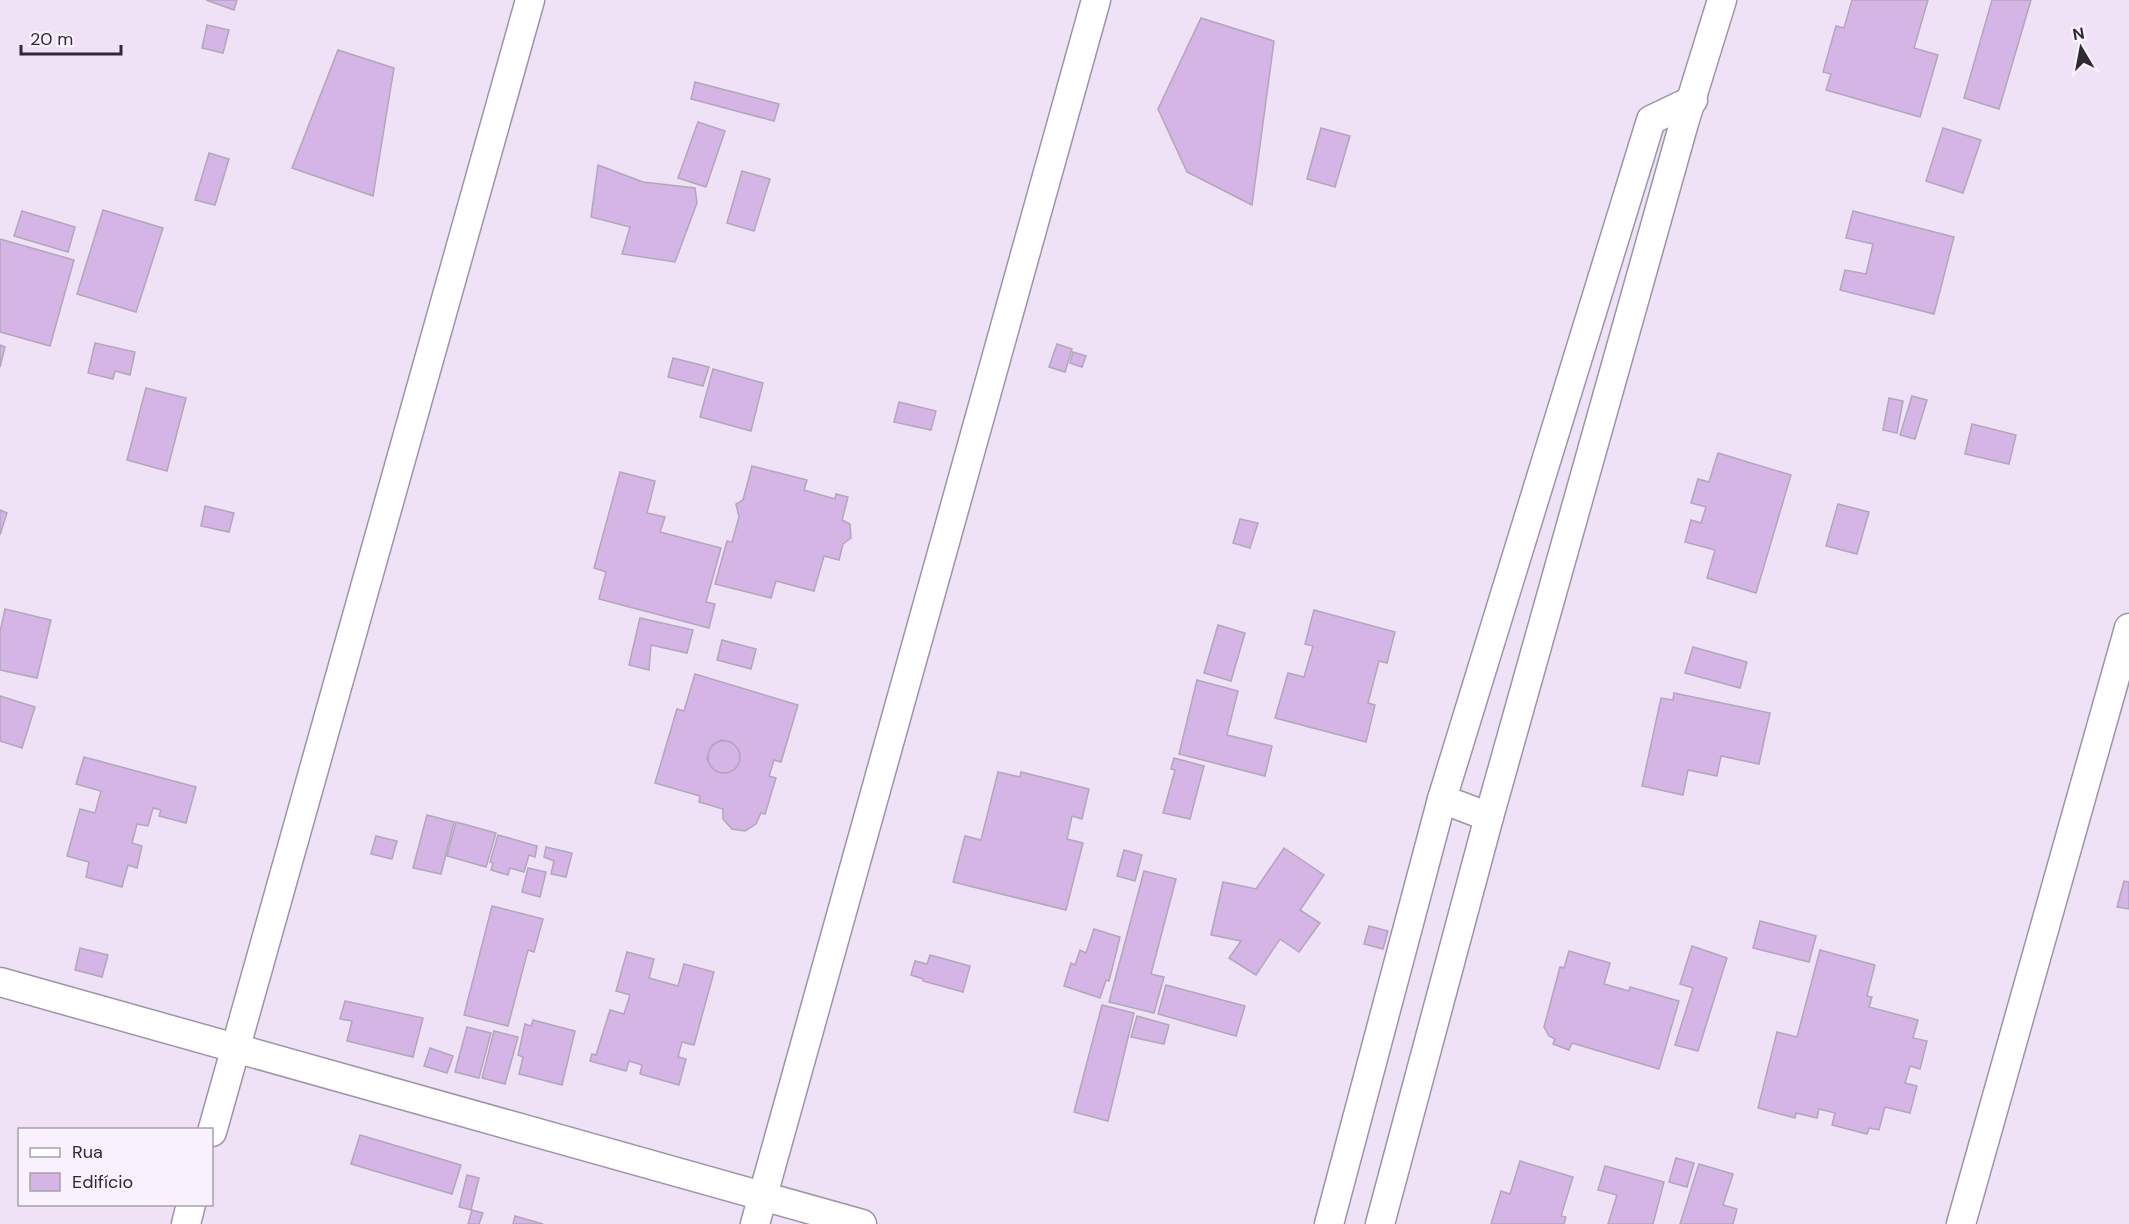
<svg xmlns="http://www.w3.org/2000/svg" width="2129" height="1224" font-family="'DM Sans',sans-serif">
<rect width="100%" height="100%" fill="#efe2f7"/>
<!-- building -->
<g fill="#d4b5e5" stroke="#b3a6ba" stroke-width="1.5" fill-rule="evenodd">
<polygon points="206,0 237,0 234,10"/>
<polygon points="1852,0 1928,0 1914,48 1938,55 1920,117 1826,90 1831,74 1823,72 1836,26 1844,28"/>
<polygon points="1992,0 2031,0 1999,109 1964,98"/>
<polygon points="1201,18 1274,41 1252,205 1187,172 1158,109"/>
<polygon points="207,25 229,30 223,53 202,48"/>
<polygon points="338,50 394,68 373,196 292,168"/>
<polygon points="695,82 779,104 774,121 691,99"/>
<polygon points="698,122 725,131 706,187 678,178"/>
<polygon points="1321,128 1350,136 1335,187 1307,179"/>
<polygon points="1943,128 1981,140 1963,193 1926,181"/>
<polygon points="209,153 229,159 215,205 195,200"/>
<polygon points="598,165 643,182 695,188 697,203 675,262 622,254 630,227 591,217"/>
<polygon points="742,171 770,179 754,231 727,223"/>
<polygon points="103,210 163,228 136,312 77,294"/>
<polygon points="22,211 75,227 68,252 14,236"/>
<polygon points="1853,211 1954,237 1934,314 1840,290 1845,270 1866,274 1873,244 1846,238"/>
<polygon points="0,239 74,260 50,346 0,332"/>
<polygon points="95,343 135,352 130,375 115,371 113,379 88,373"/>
<polygon points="1057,344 1072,349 1065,372 1049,367"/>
<polygon points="0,345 5,347 0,367"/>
<polygon points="1073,352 1086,356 1082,367 1070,363"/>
<polygon points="673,358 709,367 703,386 668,377"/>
<polygon points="713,369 763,383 751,431 700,417"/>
<polygon points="146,388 186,398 167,471 127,460"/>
<polygon points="1912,396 1927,400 1915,439 1900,435"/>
<polygon points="1889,398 1903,401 1897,433 1883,430"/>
<polygon points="899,402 936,411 931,430 894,422"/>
<polygon points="1972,424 2016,435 2009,464 1965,454"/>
<polygon points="1718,453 1791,475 1756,593 1707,578 1715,550 1685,542 1691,520 1701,523 1706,507 1691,503 1698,479 1709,482"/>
<polygon points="752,466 807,480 804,490 835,499 836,494 848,497 842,520 850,524 851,538 843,544 839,560 824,556 814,591 776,581 771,598 715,584 727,541 732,542 739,517 736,504 743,500"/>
<polygon points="620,472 655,481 647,513 665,517 660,532 721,548 706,602 715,604 709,628 599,599 606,572 594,568"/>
<polygon points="1838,504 1869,512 1857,554 1826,546"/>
<polygon points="205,506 234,513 229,532 201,526"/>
<polygon points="0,510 7,513 0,535"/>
<polygon points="1240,519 1258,523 1250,548 1233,543"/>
<polygon points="5,609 51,620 37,678 0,670 0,632"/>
<polygon points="1314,610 1395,632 1387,663 1379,661 1368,703 1375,705 1366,742 1275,718 1288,673 1304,677 1313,646 1305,644"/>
<polygon points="640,618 693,630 687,653 651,645 649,670 629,665"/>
<polygon points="1218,625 1245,633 1231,681 1204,673"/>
<polygon points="722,640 756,649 751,669 717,660"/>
<polygon points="1693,647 1747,662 1740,688 1685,673"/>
<path d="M695,674L798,705L781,762L774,760L769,776L776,778L765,814L761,813L756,824L745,831L732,829L723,819V809L699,802L700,796L655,783L677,709L684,711ZM721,740L731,742L740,754L735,769L726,773L716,771L707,759L712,745Z"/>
<polygon points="1197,680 1238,691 1227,735 1272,746 1265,776 1179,754"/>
<polygon points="1674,693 1770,713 1759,764 1721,756 1717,776 1688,770 1683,795 1642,786 1661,698 1673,700"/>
<polygon points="0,696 35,707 22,748 0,741"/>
<circle cx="724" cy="757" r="16"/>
<polygon points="84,757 196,787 186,823 159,816 161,810 153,808 148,826 137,824 132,843 142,846 137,868 128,865 122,887 86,877 89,862 67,856 80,809 95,813 101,791 76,784"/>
<polygon points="1174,758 1204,766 1190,819 1163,813 1175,770 1171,769"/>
<polygon points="998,772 1020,777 1021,772 1089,789 1082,819 1072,816 1067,839 1083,843 1066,910 953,882 965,836 981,840"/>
<polygon points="427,815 454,822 441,874 413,868"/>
<polygon points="456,822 496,833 486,867 447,856"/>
<polygon points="498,835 537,846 535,857 529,855 524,872 510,868 508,875 491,870 493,863 490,862"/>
<polygon points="376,836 397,841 392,859 371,854"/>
<polygon points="546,847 572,853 566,877 551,874 554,861 544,857"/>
<polygon points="1284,848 1324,875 1300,910 1320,923 1299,952 1280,939 1256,975 1229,958 1241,941 1211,935 1223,882 1256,889"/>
<polygon points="1124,850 1142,855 1135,881 1117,876"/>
<polygon points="528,868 546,872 540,897 522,892"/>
<polygon points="1144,871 1176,879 1151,974 1164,977 1154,1013 1109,1002"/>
<polygon points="2124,881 2129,882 2129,909 2117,907"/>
<polygon points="492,906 543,919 534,952 528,950 508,1026 464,1015"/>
<polygon points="1760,921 1816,936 1809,962 1753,948"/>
<polygon points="1369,926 1388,931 1383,949 1364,944"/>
<polygon points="1094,929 1120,937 1109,981 1106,980 1100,998 1064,986 1071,963 1075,965 1080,950 1086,953"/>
<polygon points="1692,946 1727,958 1698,1051 1675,1045 1693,988 1680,984"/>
<polygon points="80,948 108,955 102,977 75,970"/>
<polygon points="1820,950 1875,965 1867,996 1872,997 1869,1007 1918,1020 1913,1038 1927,1041 1920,1069 1910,1066 1905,1083 1917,1086 1910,1113 1885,1107 1879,1130 1869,1128 1867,1134 1832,1125 1835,1113 1819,1109 1817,1118 1796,1113 1795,1118 1758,1108 1777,1032 1797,1037"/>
<polygon points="1569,951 1610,963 1604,984 1629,991 1630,987 1679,1001 1659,1069 1572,1043 1569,1050 1553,1044 1555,1039 1549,1036 1544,1027 1560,967 1564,968"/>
<polygon points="627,952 654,959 649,978 678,986 684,964 714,972 694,1045 682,1042 678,1057 686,1059 679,1085 640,1074 642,1065 629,1061 626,1071 590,1061 592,1054 596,1055 610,1010 624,1014 630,995 616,991"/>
<polygon points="930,955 970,966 963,992 923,981 923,979 911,975 915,961 927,964"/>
<polygon points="1166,985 1245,1006 1236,1036 1158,1014"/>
<polygon points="345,1001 423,1018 413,1057 347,1041 352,1021 340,1019"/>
<polygon points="1102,1005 1134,1013 1108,1121 1074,1112"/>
<polygon points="1137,1016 1169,1025 1164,1044 1131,1037"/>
<polygon points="533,1020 575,1031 562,1085 519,1074 523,1057 518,1055 525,1024 531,1026"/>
<polygon points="467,1027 491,1033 479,1078 455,1072"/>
<polygon points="494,1031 518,1037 505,1084 482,1078"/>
<polygon points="430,1048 453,1056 447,1073 424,1066"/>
<polygon points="360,1135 461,1165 452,1194 351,1164"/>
<polygon points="1676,1158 1694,1163 1687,1187 1669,1182"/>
<polygon points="1520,1161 1573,1177 1561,1216 1566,1217 1564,1224 1491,1224 1501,1191 1510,1194"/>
<polygon points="1699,1164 1733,1174 1723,1205 1737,1209 1733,1224 1680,1224"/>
<polygon points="1605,1166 1664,1182 1653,1224 1608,1224 1617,1195 1598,1190"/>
<polygon points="467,1175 479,1178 471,1210 459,1207"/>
<polygon points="472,1210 483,1213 479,1224 468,1224"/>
<polygon points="515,1216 543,1224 513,1224"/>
</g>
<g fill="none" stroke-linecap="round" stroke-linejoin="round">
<defs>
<g id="street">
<polyline points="1442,799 1489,817"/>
<polyline points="0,982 862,1224"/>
<polyline points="212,1132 530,0"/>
<polyline points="186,1224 191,1204"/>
<polyline points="755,1224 1096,0"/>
<polyline points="1329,1224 1442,799 1651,120 1693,100"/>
<polyline points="1380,1224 1489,817 1684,123 1722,0"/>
<polyline points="1961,1224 2129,628"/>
</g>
</defs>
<!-- street casing -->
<use href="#street" stroke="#9f93a7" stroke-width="31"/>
<!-- street -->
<use href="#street" stroke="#fff" stroke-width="28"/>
</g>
<!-- legend -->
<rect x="18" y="1128" width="195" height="78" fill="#f9f1fe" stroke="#a8a1ac" stroke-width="1.5"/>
<rect x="30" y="1148" width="30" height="9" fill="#ffffff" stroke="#a8a1ac" stroke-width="1.5"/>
<text x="72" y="1158" font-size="18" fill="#2f2a32">Rua</text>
<rect x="30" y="1173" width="30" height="18" fill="#d4b5e5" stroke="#a8a1ac" stroke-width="1.5"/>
<text x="72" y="1188" font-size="18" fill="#2f2a32">Edifício</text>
<!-- north arrow -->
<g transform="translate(2081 48) rotate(350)" stroke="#f9f1fe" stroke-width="4.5" paint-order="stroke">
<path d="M0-4.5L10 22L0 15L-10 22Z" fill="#2f2a32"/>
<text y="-9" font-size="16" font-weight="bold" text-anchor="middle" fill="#2f2a32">N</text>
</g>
<!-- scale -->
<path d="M21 45v9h100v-9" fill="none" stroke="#2f2a32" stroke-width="3"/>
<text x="30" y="45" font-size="18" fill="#2f2a32" stroke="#f9f1fe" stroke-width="4.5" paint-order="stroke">20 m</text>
</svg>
